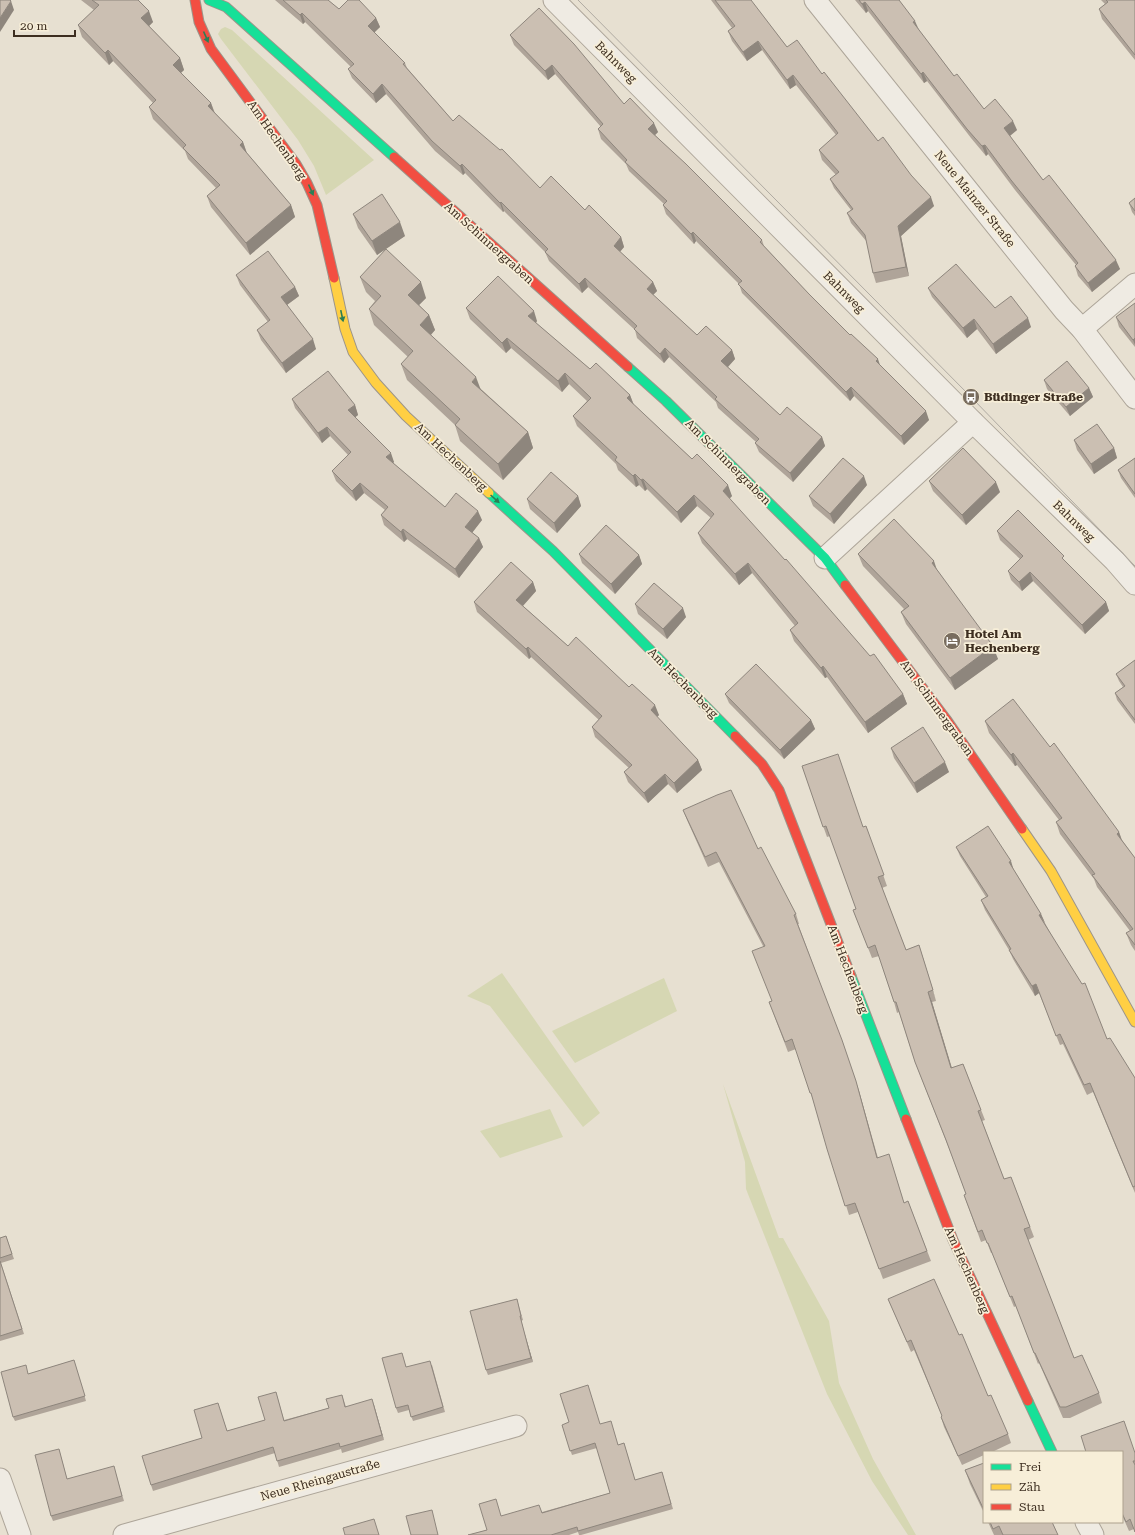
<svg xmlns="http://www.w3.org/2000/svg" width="1135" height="1535" font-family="'Roboto Serif',serif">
<rect width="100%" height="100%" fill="#e7e0d1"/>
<!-- green -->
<g fill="#d6d7b3">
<polygon points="225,27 232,30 374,160 326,195 314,166 298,140 221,39 218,34 221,29"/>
<polygon points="502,973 600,1113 583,1127 490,1006 467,996"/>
<polygon points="664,978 677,1011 575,1063 552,1031"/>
<polygon points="723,1084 779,1238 783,1238 829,1321 839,1383 873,1459 916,1535 908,1535 872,1481 827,1394 746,1189 745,1162"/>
<polygon points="550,1109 563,1137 500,1158 480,1131"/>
</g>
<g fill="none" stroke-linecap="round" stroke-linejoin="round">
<defs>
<g id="street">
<polyline points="554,0 973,422 1115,561 1135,584"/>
<polyline points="815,0 1064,310 1082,329 1135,398"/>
<polyline points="1082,329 1135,284"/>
<polyline points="825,558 973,422"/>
<polyline points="0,1479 20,1535"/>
<polyline points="1086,1522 1093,1535"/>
<polyline points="124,1535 516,1426"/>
</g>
<g id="fast">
<polyline points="209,0 226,7 394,157"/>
<polyline points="628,367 666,401 825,558 845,585"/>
<polyline points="489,493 553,551 735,736"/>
<polyline points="851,976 906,1119"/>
<polyline points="1028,1401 1052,1452"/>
</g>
<g id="slow">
<polyline points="334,278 345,329 353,352 376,383 406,416 489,493"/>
<polyline points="1022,829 1051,871 1135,1022"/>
</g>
<g id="jam">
<polyline points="195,0 199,22 211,49 296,164 307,183 317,205 334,278"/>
<polyline points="394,157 628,367"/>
<polyline points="845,585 946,719 1022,829"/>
<polyline points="735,736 762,764 779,790 851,976"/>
<polyline points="906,1119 953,1240 1028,1401"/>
</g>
</defs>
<!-- street casing -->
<use href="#street" stroke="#ada599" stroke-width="23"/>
<!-- fast casing -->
<use href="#fast" stroke="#9c958a" stroke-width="11"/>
<!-- slow casing -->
<use href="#slow" stroke="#9c958a" stroke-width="11"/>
<!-- jam casing -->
<use href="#jam" stroke="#9c958a" stroke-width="11"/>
<!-- street -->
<use href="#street" stroke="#efebe3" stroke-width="21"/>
<!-- fast -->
<use href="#fast" stroke="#16e098" stroke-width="9"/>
<!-- slow -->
<use href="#slow" stroke="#ffcf43" stroke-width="9"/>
<!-- jam -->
<use href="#jam" stroke="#f24e42" stroke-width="9"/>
<!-- tram -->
<polyline stroke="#afaaa2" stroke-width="1" points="578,0 971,397 1135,566"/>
</g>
<!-- wall -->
<g fill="#afa499">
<polygon points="81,0 138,0 153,22 149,26 180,58 184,70 181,73 211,103 215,113 243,142 247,153 291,205 295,217 250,255 211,207 207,196 216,188 188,159 185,151 153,119 149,107 153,103 113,61 109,65 82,37 78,25 94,10"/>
<polygon points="275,0 328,0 339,9 376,18 380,27 374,32 405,63 407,68 453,121 540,188 585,210 621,237 624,247 620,252 653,282 657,291 653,295 697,335 732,350 735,359 728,367 780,415 822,437 825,446 793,482 759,452 755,443 756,442 718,408 716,402 669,357 664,363 637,338 635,330 588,287 582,293 549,261 545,252 504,211 503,212 465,173 463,175 435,151 386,94 376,103 352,78 348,69 351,67 305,22 303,24"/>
<polygon points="711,0 752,0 751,1 787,47 822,74 878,141 934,206 901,236 909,276 876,283 873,273 867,242 851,223 847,213 851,210 834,188 830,179 836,175 822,160 819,150 836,135 796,85 790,89 762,50 747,61 732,41 728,31 732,28"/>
<polygon points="855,0 899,0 918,29 954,76 984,109 1017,130 1010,136 1043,180 1120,269 1092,292 1078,276 1075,266 1076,265 1015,190 988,154 986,156 971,138 927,81 924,83 868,11 866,13"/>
<polygon points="1101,0 1135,0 1135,60 1102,19 1099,9 1105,4"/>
<polygon points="510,35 624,104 658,132 655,135 762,240 764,246 809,294 880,365 929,420 904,445 854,396 850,401 742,293 739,284 696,241 694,244 666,214 663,205 664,204 629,171 626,164 601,139 598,129 601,127 555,74 548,80 514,45"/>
<polygon points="1135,198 1135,216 1132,212 1129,203"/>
<polygon points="353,214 405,236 377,255 358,228"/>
<polygon points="236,275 295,287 299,296 287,305 316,349 286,373 261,340 257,330 268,322 240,285"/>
<polygon points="360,277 426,298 419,305 429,315 435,330 431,335 481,389 528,432 533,448 503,480 460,441 455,425 407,380 401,364 408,357 374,325 369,309 375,301 366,292"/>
<polygon points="928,288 995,308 1031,327 996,354 977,329 967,338 932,297"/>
<polygon points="1135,303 1135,347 1119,327 1116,317"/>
<polygon points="466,308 537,321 536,323 590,369 630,395 634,405 732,496 729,499 903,694 907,704 868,733 827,677 825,678 794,641 790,630 795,626 752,573 739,585 702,543 698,533 711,518 697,506 681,523 647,489 645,491 639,485 636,487 618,470 616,464 577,426 573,416 587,401 569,384 562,392 511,348 506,353 470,319"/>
<polygon points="1044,380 1089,388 1093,397 1070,416 1047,389"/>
<polygon points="292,399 355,405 358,415 355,417 394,462 393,463 445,507 482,520 472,532 479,538 483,547 459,578 407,539 404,542 384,525 381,515 385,510 364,493 356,501 336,481 332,471 348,455 330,436 322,443 295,408"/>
<polygon points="1074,440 1114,448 1117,458 1094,474 1077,450"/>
<polygon points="1135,458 1135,498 1121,478 1118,470"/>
<polygon points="929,481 1000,492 966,525 933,491"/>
<polygon points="867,485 834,524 813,506 809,496"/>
<polygon points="578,496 581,506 557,533 530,509 527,499"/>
<polygon points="997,531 1066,562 1106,602 1109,611 1085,634 1033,581 1022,591 1011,580 1008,571 1020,559 1000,540"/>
<polygon points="579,554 639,555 642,564 615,594 582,563"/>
<polygon points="858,554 938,571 998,659 955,690 906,624 901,612 904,609 863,566"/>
<polygon points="533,582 536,591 523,606 568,646 659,715 657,717 698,760 702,770 677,793 668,784 648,803 628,782 624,772 629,768 595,737 592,727 599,720 531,657 529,659 477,612 474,602"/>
<polygon points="635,604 686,617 667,639 638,614"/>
<polygon points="1135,660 1135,724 1117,700 1115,693 1123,687 1119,681 1116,674"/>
<polygon points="725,694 811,720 815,729 784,759 729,703"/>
<polygon points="985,721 1050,747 1119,832 1122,840 1135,858 1135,951 1131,945 1126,933 1130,931 1097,887 1094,879 1060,834 1056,822 1059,820 1017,765 1015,766 989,733"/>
<polygon points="891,748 949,772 917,793 894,758"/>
<polygon points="802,766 863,827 866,826 887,886 882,888 906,950 919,945 922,956 936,1001 932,1002 952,1068 963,1064 985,1120 982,1121 1004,1179 1011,1177 1034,1237 1028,1240 1074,1358 1099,1393 1102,1403 1070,1418 1063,1418 1039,1363 1038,1364 1016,1306 1014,1307 992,1253 991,1253 986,1240 981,1242 964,1195 966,1194 950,1151 915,1062 899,1012 897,1013 894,1002 879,956 872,958 853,910 856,909 830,836 827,837"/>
<polygon points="683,810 758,849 796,914 799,924 798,924 845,1050 859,1091 878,1158 892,1164 904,1203 908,1201 931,1261 883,1279 858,1212 849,1215 814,1103 796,1049 788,1052 769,1002 772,1001 763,946 719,862 708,867 687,820"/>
<polygon points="956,847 1014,870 1041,914 1045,923 1107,1039 1135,1078 1135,1193 1093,1092 1087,1095 1063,1044 1060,1045 1039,993 1035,996 1013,959 1009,950 985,910 981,900 986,897 960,856"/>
<polygon points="6,1236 14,1259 1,1263 24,1334 0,1341 0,1238"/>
<polygon points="888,1299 959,1335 988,1396 1008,1434 1011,1443 992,1452 984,1452 984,1455 962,1465 944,1427 941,1417 942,1416 914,1350 911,1352 892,1308"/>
<polygon points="518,1303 523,1320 521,1321 533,1362 488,1375 486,1370"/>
<polygon points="402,1353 406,1367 432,1365 445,1412 413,1421 409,1410 398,1413 396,1408"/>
<polygon points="74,1360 86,1401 15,1421 13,1417 29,1374"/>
<polygon points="276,1392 284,1420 329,1408 342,1395 346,1407 374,1405 384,1440 342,1453 341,1449 279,1467 275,1453 153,1491 151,1485 202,1438 220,1409 227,1431 265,1420"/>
<polygon points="601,1424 618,1445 624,1443 635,1480 662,1472 673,1509 581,1535 579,1535 578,1532 569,1535 468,1535 487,1530 502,1516 542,1512 610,1493 597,1448 572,1455 562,1425"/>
<polygon points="59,1449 67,1479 115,1471 124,1501 53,1521 51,1516"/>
<polygon points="1122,1452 1135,1453 1135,1532 1134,1529 1129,1531 1122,1515"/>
<polygon points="984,1463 984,1513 970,1484 965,1470"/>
<polygon points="988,1522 1052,1522 1058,1535 994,1535"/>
</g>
<!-- shaded-wall -->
<g fill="#8e867d">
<polygon points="11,1 14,10 0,32 0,18"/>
<polygon points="865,2 868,11 866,13 862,4"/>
<polygon points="149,11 153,22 146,29 141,18"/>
<polygon points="302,13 305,22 303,24 300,15"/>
<polygon points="376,18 380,27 372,35 368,26"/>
<polygon points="915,21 919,30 913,22"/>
<polygon points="758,41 762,50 747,61 743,52"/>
<polygon points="108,50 113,61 109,65 105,53"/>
<polygon points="180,58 184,70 177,76 173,65"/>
<polygon points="552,65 555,74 548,80 545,71"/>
<polygon points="923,72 927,81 924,83 921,74"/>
<polygon points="793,75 796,85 790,89 787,80"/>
<polygon points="382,84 386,94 376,103 373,94"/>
<polygon points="211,103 215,115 208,106"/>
<polygon points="1013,121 1017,130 1007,138 1004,128"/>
<polygon points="654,123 658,132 652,138 648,129"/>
<polygon points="243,142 247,154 240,145"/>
<polygon points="985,145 988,154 986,156 982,146"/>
<polygon points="462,164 465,173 463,175 460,166"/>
<polygon points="931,197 934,206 901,236 909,276 906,267 898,226"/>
<polygon points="501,202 504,211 503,212 500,203"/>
<polygon points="291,205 295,217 250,255 246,243"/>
<polygon points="400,222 405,236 377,255 372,241"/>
<polygon points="693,232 696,241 694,244 691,234"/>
<polygon points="621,237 624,247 617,255 614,246"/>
<polygon points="1116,260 1120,269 1092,292 1088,283"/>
<polygon points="585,278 588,287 582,293 579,284"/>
<polygon points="421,282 426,298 414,310 408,295"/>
<polygon points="653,282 657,291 650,298 647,289"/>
<polygon points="295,287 299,296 284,307 281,297"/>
<polygon points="534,311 537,321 532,327 528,316"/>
<polygon points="429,315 435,330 425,341 420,325"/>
<polygon points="1028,318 1031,327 996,354 993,344"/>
<polygon points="974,319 977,329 967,338 963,328"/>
<polygon points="507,338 511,348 506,353 502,343"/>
<polygon points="1135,338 1135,345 1133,340"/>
<polygon points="313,339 316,349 286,373 282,363"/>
<polygon points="665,348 669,357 664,363 660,354"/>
<polygon points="732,350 735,359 725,370 721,361"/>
<polygon points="878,359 881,368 876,361"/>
<polygon points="565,373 569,384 562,392 558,381"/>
<polygon points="476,377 482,393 472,382"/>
<polygon points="851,387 854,396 850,401 846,392"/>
<polygon points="1089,388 1093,397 1070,416 1066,407"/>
<polygon points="630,395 634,406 627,398"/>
<polygon points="355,405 358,415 352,420 348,410"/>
<polygon points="926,411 929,420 904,445 901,436"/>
<polygon points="327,427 330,436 322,443 318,433"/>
<polygon points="528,432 533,448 503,480 498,464"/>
<polygon points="822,437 825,446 793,482 790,473"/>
<polygon points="1114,448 1117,458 1094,474 1091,464"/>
<polygon points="391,453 394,462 389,467 386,457"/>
<polygon points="635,474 639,485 636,487 633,476"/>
<polygon points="864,476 867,485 834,524 830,514"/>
<polygon points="643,479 647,489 645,491 641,480"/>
<polygon points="996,482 1000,492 966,525 962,515"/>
<polygon points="360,483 364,493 356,501 352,491"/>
<polygon points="728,485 732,496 726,502 723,491"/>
<polygon points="694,495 697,506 681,523 677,512"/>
<polygon points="578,496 581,506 557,533 554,523"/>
<polygon points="478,511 482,520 469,537 465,527"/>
<polygon points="403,529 407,539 404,542 401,532"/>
<polygon points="479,538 483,547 459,578 455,569"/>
<polygon points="639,555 642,564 615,594 611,584"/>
<polygon points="934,561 938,573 932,563"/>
<polygon points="748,563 752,573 739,585 735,574"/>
<polygon points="1030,572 1033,581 1022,591 1019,582"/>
<polygon points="533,582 536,591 520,609 516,600"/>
<polygon points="1106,602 1109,611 1085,634 1082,625"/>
<polygon points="683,608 686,617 667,639 663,629"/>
<polygon points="993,646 998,659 955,690 950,678"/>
<polygon points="528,647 531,657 529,659 526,649"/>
<polygon points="823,666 827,677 825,678 821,668"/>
<polygon points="903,694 907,704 868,733 865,722"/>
<polygon points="655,705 659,715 654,720 651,710"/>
<polygon points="811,720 815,729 784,759 780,750"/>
<polygon points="1013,753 1017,765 1015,766 1011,755"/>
<polygon points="698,760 702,770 677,793 674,783"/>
<polygon points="945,762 949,772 917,793 914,783"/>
<polygon points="665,774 668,784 648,803 644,793"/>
<polygon points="1119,832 1123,844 1117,834"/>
<polygon points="1011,861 1014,871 1009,862"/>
<polygon points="1041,914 1045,923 1039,915"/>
<polygon points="919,945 922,956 936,1001 933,990"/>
<polygon points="1036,984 1039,993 1035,996 1032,986"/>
<polygon points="928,992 932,1002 955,1079 951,1068"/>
<polygon points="845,1050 859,1091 880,1168 877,1158"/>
<polygon points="520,1316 521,1321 533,1362 531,1358"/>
<polygon points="372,1399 374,1405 384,1440 382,1435"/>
</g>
<!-- building -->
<g fill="#cbbfb2" stroke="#8e867d">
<polygon points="0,0 10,0 11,1 0,18"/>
<polygon points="92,0 138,0 149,11 141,18 180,58 173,65 211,103 208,106 243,142 240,145 291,205 246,243 207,196 220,185 183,148 186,145 149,107 156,100 108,50 105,53 78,25 99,5"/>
<polygon points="283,0 328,0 339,9 348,0 359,0 376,18 368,26 405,63 403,64 453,121 459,115 500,150 502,149 540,188 551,176 585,210 589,205 621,237 614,246 653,282 647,289 697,335 706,326 732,350 721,361 780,415 787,407 822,437 790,473 755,443 759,439 715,399 717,397 665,348 660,354 634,329 637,326 585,278 579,284 545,252 548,249 501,202 500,203 462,164 460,166 432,141 382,84 373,94 348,69 354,64 302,13 300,15"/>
<polygon points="715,0 751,0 787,47 797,40 822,74 824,72 878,141 883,137 911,175 931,197 898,226 906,267 873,273 865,235 847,213 853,209 830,179 839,172 819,150 838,133 793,75 787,80 758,41 743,52 728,31 735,26"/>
<polygon points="859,0 899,0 915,21 913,22 954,76 957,74 984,109 995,99 1013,121 1004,128 1043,180 1049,175 1116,260 1088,283 1075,266 1078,263 1011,180 985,145 982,146 967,129 923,72 921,74 865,2 862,4"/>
<polygon points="1106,0 1135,0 1135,55 1099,9 1108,2"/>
<polygon points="539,8 574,44 624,104 630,98 654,123 648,129 686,164 762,240 760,242 809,294 850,335 851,334 878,359 876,361 926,411 901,436 851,387 846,392 738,284 742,281 693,232 691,234 663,205 667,201 625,162 627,160 598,129 603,124 552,65 545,71 510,35"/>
<polygon points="382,194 400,222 372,241 353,214"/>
<polygon points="1135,198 1135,211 1129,203"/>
<polygon points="386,249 421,282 408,295 429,315 420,325 476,377 472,382 528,432 498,464 455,425 460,419 401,364 413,351 369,309 381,296 360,277"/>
<polygon points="268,251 295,287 281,297 313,339 282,363 257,330 270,320 236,275"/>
<polygon points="956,264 995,308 1011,296 1028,318 993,344 974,319 963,328 928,288"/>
<polygon points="498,276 534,311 528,316 590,369 596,363 630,395 627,398 661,430 692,459 697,454 728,485 723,491 785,560 786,559 870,656 874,654 903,694 865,722 823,666 821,668 790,630 798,623 748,563 735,574 698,533 714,514 694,495 677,512 643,479 641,480 635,474 633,476 615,460 617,457 573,416 591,398 565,373 558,381 507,338 502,343 466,308"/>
<polygon points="1135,303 1135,338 1133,340 1116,317"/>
<polygon points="1067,361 1089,388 1066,407 1044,380"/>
<polygon points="328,371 355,405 348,410 391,453 386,457 445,507 456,493 478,511 465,527 479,538 455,569 403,529 401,532 381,515 388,507 360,483 352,491 332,471 351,452 327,427 318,433 292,399"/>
<polygon points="1097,424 1114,448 1091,464 1074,440"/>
<polygon points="963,448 996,482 962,515 929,481"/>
<polygon points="843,458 864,476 830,514 809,496"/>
<polygon points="1135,458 1135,494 1118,470"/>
<polygon points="551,472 578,496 554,523 527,499"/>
<polygon points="1018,510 1064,556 1062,558 1106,602 1082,625 1030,572 1019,582 1008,571 1023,556 997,531"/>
<polygon points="894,519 934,561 932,563 993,646 950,678 901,612 909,606 858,554"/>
<polygon points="606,525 639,555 611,584 579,554"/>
<polygon points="511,562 533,582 516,600 568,646 576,637 629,687 632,684 655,705 651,710 698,760 674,783 665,774 644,793 624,772 632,765 592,727 602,716 528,647 526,649 474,602"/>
<polygon points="654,583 683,608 663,629 635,604"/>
<polygon points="1135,660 1135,720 1115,693 1125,686 1116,674"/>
<polygon points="756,664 811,720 780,750 725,694"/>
<polygon points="1013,699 1050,747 1054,743 1119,832 1117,834 1135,858 1135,945 1126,933 1133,929 1092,875 1095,874 1056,822 1062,818 1013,753 1011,755 985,721"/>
<polygon points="923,727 945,762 914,783 891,748"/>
<polygon points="838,754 863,827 866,826 884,875 878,877 906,950 919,945 933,990 928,992 951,1068 963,1064 981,1110 978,1111 1004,1179 1011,1177 1030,1227 1024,1229 1074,1358 1082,1355 1099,1393 1066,1407 1060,1407 1035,1353 1034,1353 1012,1296 1010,1297 988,1243 987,1243 982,1230 978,1232 964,1195 966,1194 946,1140 915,1062 896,1002 894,1002 875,945 868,948 853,910 856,909 826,826 823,827 802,766"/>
<polygon points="731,790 758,849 761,847 796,914 794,915 842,1040 856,1081 877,1158 889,1154 904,1203 908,1201 927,1251 879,1269 855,1203 845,1206 827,1149 811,1093 810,1093 792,1039 785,1042 769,1002 772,1001 752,951 765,946 716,852 705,857 683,810 717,795"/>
<polygon points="988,826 1011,861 1009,862 1041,914 1039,915 1082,984 1085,983 1107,1039 1110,1038 1135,1078 1135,1186 1133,1187 1090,1083 1084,1085 1060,1034 1056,1036 1036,984 1032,986 1009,950 1011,949 981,900 988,896 956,847"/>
<polygon points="6,1236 12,1254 0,1258 0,1238"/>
<polygon points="0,1261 22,1329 0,1336"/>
<polygon points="934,1279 959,1335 962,1334 988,1396 991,1395 1008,1434 958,1456 941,1417 942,1416 911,1340 907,1342 888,1299"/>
<polygon points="517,1299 521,1316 520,1316 531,1358 486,1370 470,1311"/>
<polygon points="402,1353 406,1367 430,1361 443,1407 411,1417 408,1405 396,1408 382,1358"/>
<polygon points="74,1360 85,1396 13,1417 1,1372 26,1365 28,1374"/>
<polygon points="588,1385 600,1424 611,1421 618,1445 624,1443 635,1480 662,1472 671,1504 578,1531 577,1527 551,1535 468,1535 487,1530 479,1504 496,1499 501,1516 539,1505 542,1513 610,1493 595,1443 570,1451 562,1425 569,1422 560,1394"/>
<polygon points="276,1392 284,1421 329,1408 326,1399 342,1395 345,1407 372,1399 382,1435 340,1447 339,1443 277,1461 273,1447 151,1485 142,1456 202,1438 194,1410 218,1403 227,1431 265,1420 258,1397"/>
<polygon points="1124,1421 1135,1453 1135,1461 1133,1461 1135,1465 1135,1532 1130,1519 1126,1522 1122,1513 1122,1452 1086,1452 1081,1436"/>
<polygon points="59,1449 67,1479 114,1466 122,1496 51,1516 35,1455"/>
<polygon points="984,1463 984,1510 965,1470"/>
<polygon points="432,1510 438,1535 411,1535 406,1516"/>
<polygon points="374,1519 379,1535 345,1535 343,1528"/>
<polygon points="990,1522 1052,1522 1058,1535 1003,1535 999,1526 993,1529"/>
</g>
<!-- one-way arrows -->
<defs><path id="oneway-solid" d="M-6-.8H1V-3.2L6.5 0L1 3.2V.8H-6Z"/></defs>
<g fill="#2b7e56">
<use href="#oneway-solid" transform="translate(206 37) rotate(66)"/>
<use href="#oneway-solid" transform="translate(311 190) rotate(66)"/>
<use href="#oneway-solid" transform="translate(342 316) rotate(78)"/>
<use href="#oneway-solid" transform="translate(495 499) rotate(42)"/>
</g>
<!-- icons -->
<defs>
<symbol id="bus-disc" viewBox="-11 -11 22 22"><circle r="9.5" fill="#786c5e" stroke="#f7eed8"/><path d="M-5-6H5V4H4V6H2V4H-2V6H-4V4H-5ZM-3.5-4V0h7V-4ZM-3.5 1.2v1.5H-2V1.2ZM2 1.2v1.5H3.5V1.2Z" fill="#fff"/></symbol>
<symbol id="hotel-disc" viewBox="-11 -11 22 22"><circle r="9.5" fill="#786c5e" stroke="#f7eed8"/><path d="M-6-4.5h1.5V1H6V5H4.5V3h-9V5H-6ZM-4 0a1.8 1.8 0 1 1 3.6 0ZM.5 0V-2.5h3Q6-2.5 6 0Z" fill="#fff"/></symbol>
</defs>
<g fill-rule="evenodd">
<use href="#bus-disc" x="961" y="387" width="20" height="20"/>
<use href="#hotel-disc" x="942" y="631" width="20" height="20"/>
</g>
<g text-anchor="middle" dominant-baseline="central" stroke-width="3.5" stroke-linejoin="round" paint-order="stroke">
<!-- street labels -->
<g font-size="12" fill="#3d2e20" stroke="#f7eed8">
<text transform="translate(616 62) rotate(45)">Bahnweg</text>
<text transform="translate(277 140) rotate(55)">Am Hechenberg</text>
<text transform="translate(975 199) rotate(51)">Neue Mainzer Straße</text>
<text transform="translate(489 243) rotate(42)">Am Schinnergraben</text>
<text transform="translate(844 292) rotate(45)">Bahnweg</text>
<text transform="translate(451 457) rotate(43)">Am Hechenberg</text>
<text transform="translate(728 462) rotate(45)">Am Schinnergraben</text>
<text transform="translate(1074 521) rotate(44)">Bahnweg</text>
<text transform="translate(683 683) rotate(45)">Am Hechenberg</text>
<text transform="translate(937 708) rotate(54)">Am Schinnergraben</text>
<text transform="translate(848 969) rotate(69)">Am Hechenberg</text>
<text transform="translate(967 1270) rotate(66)">Am Hechenberg</text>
<text transform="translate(320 1480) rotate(-16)">Neue Rheingaustraße</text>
</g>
<!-- poi labels -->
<g font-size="12" font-weight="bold" fill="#3d2e20" stroke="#f7eed8" text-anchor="start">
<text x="984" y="397">Büdinger Straße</text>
<text x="965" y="634">Hotel Am<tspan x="965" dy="14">Hechenberg</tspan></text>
</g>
</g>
<!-- legend -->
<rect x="983" y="1451" width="140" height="72" fill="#f7eed8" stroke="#ada18e"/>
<rect x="991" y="1464" width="20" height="6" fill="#16e098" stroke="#ada18e"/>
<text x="1019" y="1471" font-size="12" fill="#3d2e20">Frei</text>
<rect x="991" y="1484" width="20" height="6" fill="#ffcf43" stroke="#ada18e"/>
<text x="1019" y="1491" font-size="12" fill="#3d2e20">Zäh</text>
<rect x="991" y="1504" width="20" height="6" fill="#f24e42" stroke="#ada18e"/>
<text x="1019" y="1511" font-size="12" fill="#3d2e20">Stau</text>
<!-- scale -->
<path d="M14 30v6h61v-6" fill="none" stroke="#3d2e20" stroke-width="2"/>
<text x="20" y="30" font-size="12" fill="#3d2e20" stroke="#f7eed8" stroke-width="3" paint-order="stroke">20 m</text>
</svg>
